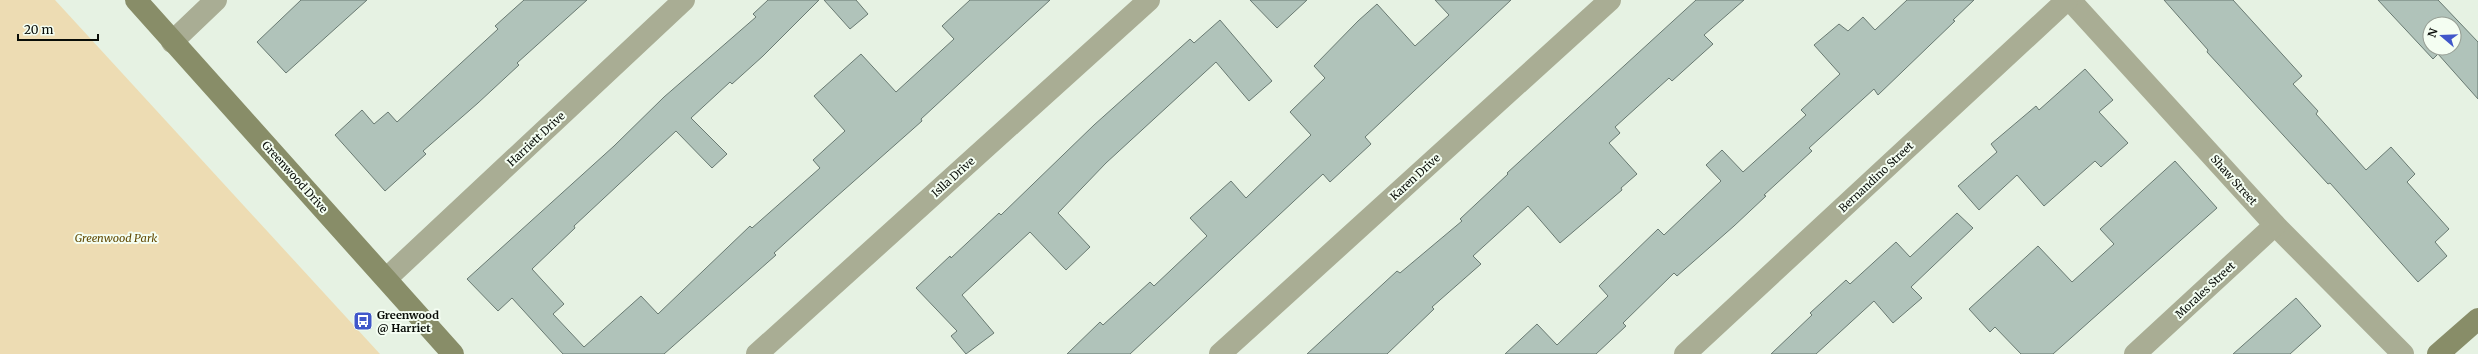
<svg xmlns="http://www.w3.org/2000/svg" width="2478" height="354" font-family="Merriweather,serif">
<rect width="100%" height="100%" fill="#e6f2e3"/>
<!-- green -->
<polygon fill="#eddcb3" points="0,0 55,0 380,354 0,354"/>
<!-- building -->
<g fill="#b0c3ba" stroke="#697a72" fill-rule="evenodd">
<polygon points="301,0 367,0 286,73 257,42"/>
<polygon points="524,0 587,0 517,63 519,65 478,103 423,151 426,154 385,191 335,135 362,110 374,124 388,112 397,122 498,29 495,26"/>
<polygon points="768,0 819,0 763,56 732,84 730,82 691,118 727,154 712,168 676,131 574,226 575,228 532,269 564,304 553,314 584,347 641,296 658,314 750,226 752,228 820,168 813,160 845,131 814,96 861,54 896,92 954,39 942,26 970,0 1050,0 921,119 922,121 827,205 774,253 776,255 664,354 563,354 512,298 498,311 467,279 614,146 664,97 756,17 753,14"/>
<polygon points="824,0 856,0 868,14 850,29"/>
<polygon points="1250,0 1307,0 1277,28"/>
<polygon points="1435,0 1511,0 1365,137 1371,144 1330,182 1323,174 1130,354 1067,354 1100,322 1103,325 1150,282 1154,286 1207,236 1190,218 1231,181 1246,198 1311,135 1290,112 1325,78 1314,66 1358,21 1377,4 1415,46 1449,15"/>
<polygon points="1696,0 1744,0 1704,35 1713,44 1672,81 1669,78 1615,127 1620,133 1609,143 1637,174 1621,188 1622,190 1560,243 1528,206 1473,256 1481,264 1432,307 1434,309 1387,354 1307,354 1397,271 1400,273 1462,221 1460,219 1508,174 1507,173"/>
<polygon points="1907,0 1974,0 1953,20 1955,21 1878,95 1874,89 1809,148 1812,151 1764,195 1766,196 1734,226 1677,276 1674,273 1623,323 1626,326 1596,354 1505,354 1537,324 1557,345 1608,296 1599,286 1658,229 1664,235 1721,181 1706,165 1722,150 1743,172 1806,115 1801,110 1840,74 1814,45 1839,24 1848,31 1863,17 1875,30"/>
<polygon points="2164,0 2233,0 2302,76 2293,84 2318,111 2316,114 2366,170 2391,147 2415,174 2407,182 2449,229 2435,242 2447,256 2418,282 2330,183 2328,184 2207,52 2208,50"/>
<path d="M2378,0H2438L2478,42V99L2438,54L2433,59ZM2430,24H2454V48H2430Z"/>
<polygon points="1220,20 1272,81 1249,101 1216,62 1106,163 1058,213 1090,247 1066,270 1030,232 962,295 994,333 966,354 951,336 957,331 916,288 950,256 951,258 999,213 1001,215 1094,125 1190,39 1194,43"/>
<polygon points="2085,69 2113,100 2099,112 2128,143 2101,167 2095,161 2044,206 2017,175 1979,210 1958,186 1997,152 1991,144 2036,106 2039,110"/>
<polygon points="2175,161 2217,208 2053,354 2021,354 1995,327 1990,332 1969,309 2038,246 2072,282 2114,244 2100,229"/>
<polygon points="1957,213 1973,228 1911,287 1922,298 1893,323 1874,301 1816,354 1771,354 1812,315 1810,313 1846,280 1850,284 1896,242 1910,257"/>
<polygon points="2296,298 2321,326 2290,354 2233,354"/>
</g>
<g fill="none" stroke-linecap="round" stroke-linejoin="round">
<!-- minor -->
<g stroke="#a9ad94" stroke-width="22">
<polyline points="2070,0 2275,225 2403,354"/>
<polyline points="172,42 216,0"/>
<polyline points="387,278 684,0"/>
<polyline points="757,354 1149,0"/>
<polyline points="1220,354 1610,0"/>
<polyline points="1685,354 2067,0"/>
<polyline points="2135,354 2275,225"/>
</g>
<!-- secondary -->
<g stroke="#888d68" stroke-width="22">
<polyline points="136,0 453,354"/>
<polyline points="2438,354 2478,319"/>
</g>
</g>
<!-- icons -->
<defs>
<symbol id="bus-square" viewBox="-11 -11 22 22"><rect x="-9" y="-9" width="18" height="18" rx="4" fill="#4057ca" stroke="#f4fef2"/><path d="M-5-6H5V4H4V6H2V4H-2V6H-4V4H-5ZM-3.5-4V0h7V-4ZM-3.5 1.2v1.5H-2V1.2ZM2 1.2v1.5H3.5V1.2Z" fill="#fff"/></symbol>
</defs>
<g fill-rule="evenodd">
<use href="#bus-square" x="352" y="310" width="22" height="22"/>
</g>
<g text-anchor="middle" dominant-baseline="central" stroke-width="4" stroke-linejoin="round" paint-order="stroke">
<!-- street labels -->
<g font-size="11" fill="#090d08" stroke="#f4fef2">
<text transform="translate(536 139) rotate(-43)">Harriett Drive</text>
<text transform="translate(295 177) rotate(48)">Greenwood Drive</text>
<text transform="translate(953 177) rotate(-42)">Islla Drive</text>
<text transform="translate(1415 177) rotate(-42)">Karen Drive</text>
<text transform="translate(1876 177) rotate(-43)">Bernandino Street</text>
<text transform="translate(2234 180) rotate(48)">Shaw Street</text>
<text transform="translate(2205 290) rotate(-43)">Morales Street</text>
</g>
<!-- park labels -->
<g font-size="11" font-style="italic" fill="#604800" stroke="#f4fef2">
<text x="116" y="238">Greenwood Park</text>
</g>
<!-- poi labels -->
<g font-size="11" font-weight="bold" fill="#090d08" stroke="#f4fef2" text-anchor="start">
<text x="377" y="315">Greenwood<tspan x="377" dy="13">@ Harriet</tspan></text>
</g>
</g>
<!-- north arrow -->
<g transform="translate(2442 36) rotate(289)"><circle r="19" fill="#f4fef2" stroke="#969e94"/>
<path d="M0-3L7 15L0 10L-7 15Z" fill="#4057ca"/>
<text y="-6" font-size="11" font-weight="bold" text-anchor="middle" fill="#090d08">N</text>
</g>
<!-- scale -->
<path d="M18 34v6h80v-6" fill="none" stroke="#090d08" stroke-width="2"/>
<text x="24" y="34" font-size="12" fill="#090d08" stroke="#f4fef2" stroke-width="3" paint-order="stroke">20 m</text>
</svg>
